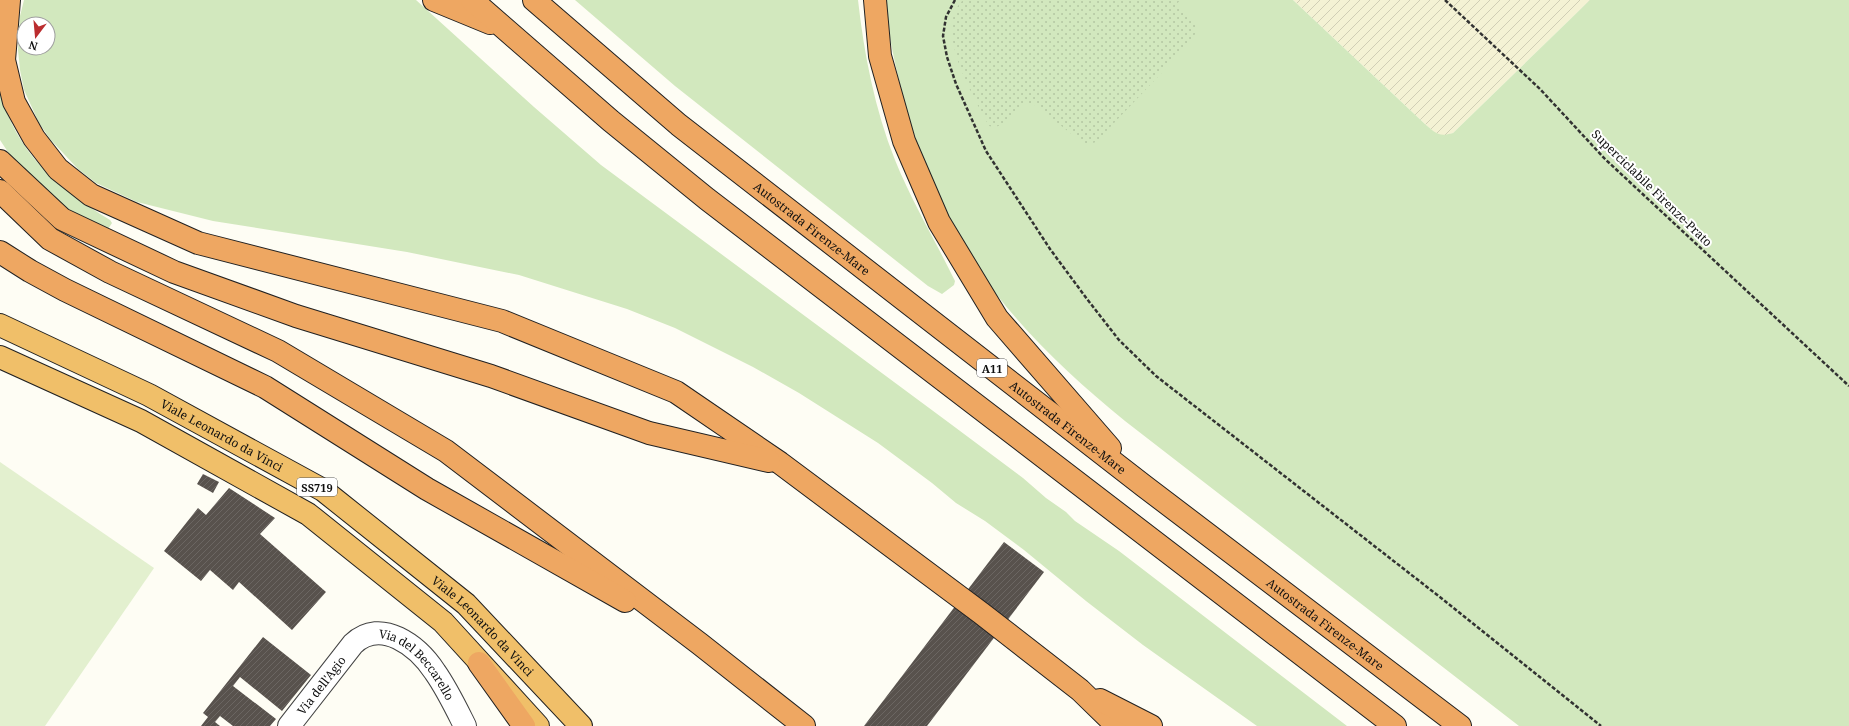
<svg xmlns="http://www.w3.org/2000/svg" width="1849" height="726" font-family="'Noto Serif',serif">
<defs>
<pattern id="farmland-furrows" width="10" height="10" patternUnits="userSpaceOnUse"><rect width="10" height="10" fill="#f4f2d4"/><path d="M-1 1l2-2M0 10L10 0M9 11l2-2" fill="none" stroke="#d0ceb5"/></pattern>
<pattern id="park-dots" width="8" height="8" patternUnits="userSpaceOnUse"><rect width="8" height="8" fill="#d2e8be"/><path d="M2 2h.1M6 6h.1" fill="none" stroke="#b3c6a2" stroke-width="1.8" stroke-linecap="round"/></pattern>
<pattern id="building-hatch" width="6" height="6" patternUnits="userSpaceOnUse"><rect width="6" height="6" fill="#58524d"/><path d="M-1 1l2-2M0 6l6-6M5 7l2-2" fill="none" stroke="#6b6662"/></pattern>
</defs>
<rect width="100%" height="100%" fill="#fefdf4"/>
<!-- farmland -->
<polygon fill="url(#farmland-furrows)" points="1293,0 1590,0 1453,133 1444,136 1436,134 1426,125"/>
<!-- grass -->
<g fill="#d2e8be" fill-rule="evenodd">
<path d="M24,0H416L534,107L601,165L948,422L1023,478L1046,498L1066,512L1075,521L1119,551L1347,726H1257L1143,645L1086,601L1024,550L985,521L956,503L932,483L878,443L799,393L753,367L675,328L627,309L519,275L407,252L213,221L137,202L96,183L78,169L50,139L39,123L24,90L20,70L18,50L20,16ZM24,24H48V48H24Z"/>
<path d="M575,0H858C864,54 875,110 895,160C912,202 935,240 955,281L954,285L942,294L928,286L675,86Z"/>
<path d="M884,0H1293L1426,125C1437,134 1439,137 1453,133L1590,0H1849V726H1519L1125,421C1078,383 1033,341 996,294C932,211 898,103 884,0Z"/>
<path d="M0,91C16,153 58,188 110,220L112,223L106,232L65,207L42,188L10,155L0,140Z"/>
</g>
<!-- park -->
<path fill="url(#park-dots)" d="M963,0H1180L1177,4L1197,24L1196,32L1191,42L1096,142L1090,144L1083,143L1032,103H1025C1015,114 1005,130 989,126C974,97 932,29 963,0Z"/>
<!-- pitch -->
<polygon fill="#e3f0cf" points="0,462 154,568 45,726 0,726"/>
<!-- building -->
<g fill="url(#building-hatch)">
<polygon points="203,474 219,482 213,493 197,484"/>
<polygon points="229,488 275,518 260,534 326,592 292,630 239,582 233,590 210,570 201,581 164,551 198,508 206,515"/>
<polygon points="1004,542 1044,572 927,726 864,726"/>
<polygon points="263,637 311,675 282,711 240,677 233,686 276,719 270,726 233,726 220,716 215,722 220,726 201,726 208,717 203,713"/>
</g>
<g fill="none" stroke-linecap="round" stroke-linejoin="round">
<defs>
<g id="minor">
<path id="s1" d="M289,726L353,644C381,617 418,646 435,672C447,689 456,708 465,726"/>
</g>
<g id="trunk">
<path id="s2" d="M0,325L149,395L323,490L466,604L581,726"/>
<polyline points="0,357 141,421 308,514 443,622 538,726"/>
</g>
<g id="motorway">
<polyline points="9,0 4,60 14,102 34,138 58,169 91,195 198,243 502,321 676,392 780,463 981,613 1080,690 1117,726"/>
<polyline points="434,0 490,23"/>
<polyline points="472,0 611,121 707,199 1395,726"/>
<path id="s3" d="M534,0L679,125L1144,486L1460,726"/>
<polyline points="875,0 880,56 904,141 939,222 997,318 1110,448"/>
<polyline points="0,161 62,219 174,272 296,316 491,376 649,433 769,461"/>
<polyline points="0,191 50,239 110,272 278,351 446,451 700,644 804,726"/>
<polyline points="0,252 30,271 65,290 265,387 427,489 625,601"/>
<polyline points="479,663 524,726"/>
<polyline points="1100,700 1151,726"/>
</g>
</defs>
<!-- minor casing -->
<use href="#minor" stroke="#434343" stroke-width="24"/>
<!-- trunk casing -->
<use href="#trunk" stroke="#212121" stroke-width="24"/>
<!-- motorway casing -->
<use href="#motorway" stroke="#212121" stroke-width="24"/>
<!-- path -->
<g stroke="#323232" stroke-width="2.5" stroke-dasharray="4 2" stroke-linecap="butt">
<polyline points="955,0 946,17 943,36 947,57 956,84 986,151 1050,249 1087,299 1119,340 1156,376 1436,594 1601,726"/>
<polyline points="1445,0 1540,89 1605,159 1849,386"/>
</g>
<!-- minor -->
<use href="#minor" stroke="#fff" stroke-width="22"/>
<!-- trunk -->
<use href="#trunk" stroke="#f0bf69" stroke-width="22"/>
<!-- motorway -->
<use href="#motorway" stroke="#eea762" stroke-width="22"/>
</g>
<g text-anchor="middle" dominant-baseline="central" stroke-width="4" stroke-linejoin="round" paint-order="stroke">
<!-- shield labels -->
<g fill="#fff" stroke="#585858" stroke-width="1">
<rect x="977" y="359" width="30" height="18" rx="3"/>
<rect x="297" y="478" width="40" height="18" rx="3"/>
</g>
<g font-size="11" font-weight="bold" fill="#101010">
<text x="992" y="368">A11</text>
<text x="317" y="487">SS719</text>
</g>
<!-- street labels -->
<g font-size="12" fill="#101010" stroke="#fff">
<text transform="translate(1652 188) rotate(44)">Superciclabile Firenze-Prato</text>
<text stroke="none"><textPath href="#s3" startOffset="360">Autostrada Firenze-Mare</textPath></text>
<text stroke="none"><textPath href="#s3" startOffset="684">Autostrada Firenze-Mare</textPath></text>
<text stroke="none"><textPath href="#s2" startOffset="248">Viale Leonardo da Vinci</textPath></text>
<text stroke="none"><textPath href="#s3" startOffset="1008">Autostrada Firenze-Mare</textPath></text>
<text stroke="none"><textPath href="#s2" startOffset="573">Viale Leonardo da Vinci</textPath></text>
<text stroke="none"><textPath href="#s1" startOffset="184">Via del Beccarello</textPath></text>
<text stroke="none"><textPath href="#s1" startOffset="52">Via dell'Agio</textPath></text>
</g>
</g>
<!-- north arrow -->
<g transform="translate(36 36) rotate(196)"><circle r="19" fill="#ffffff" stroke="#9f9f9f"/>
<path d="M0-3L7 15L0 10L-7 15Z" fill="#bb2d2f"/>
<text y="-6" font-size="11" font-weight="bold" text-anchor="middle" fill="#101010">N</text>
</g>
</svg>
